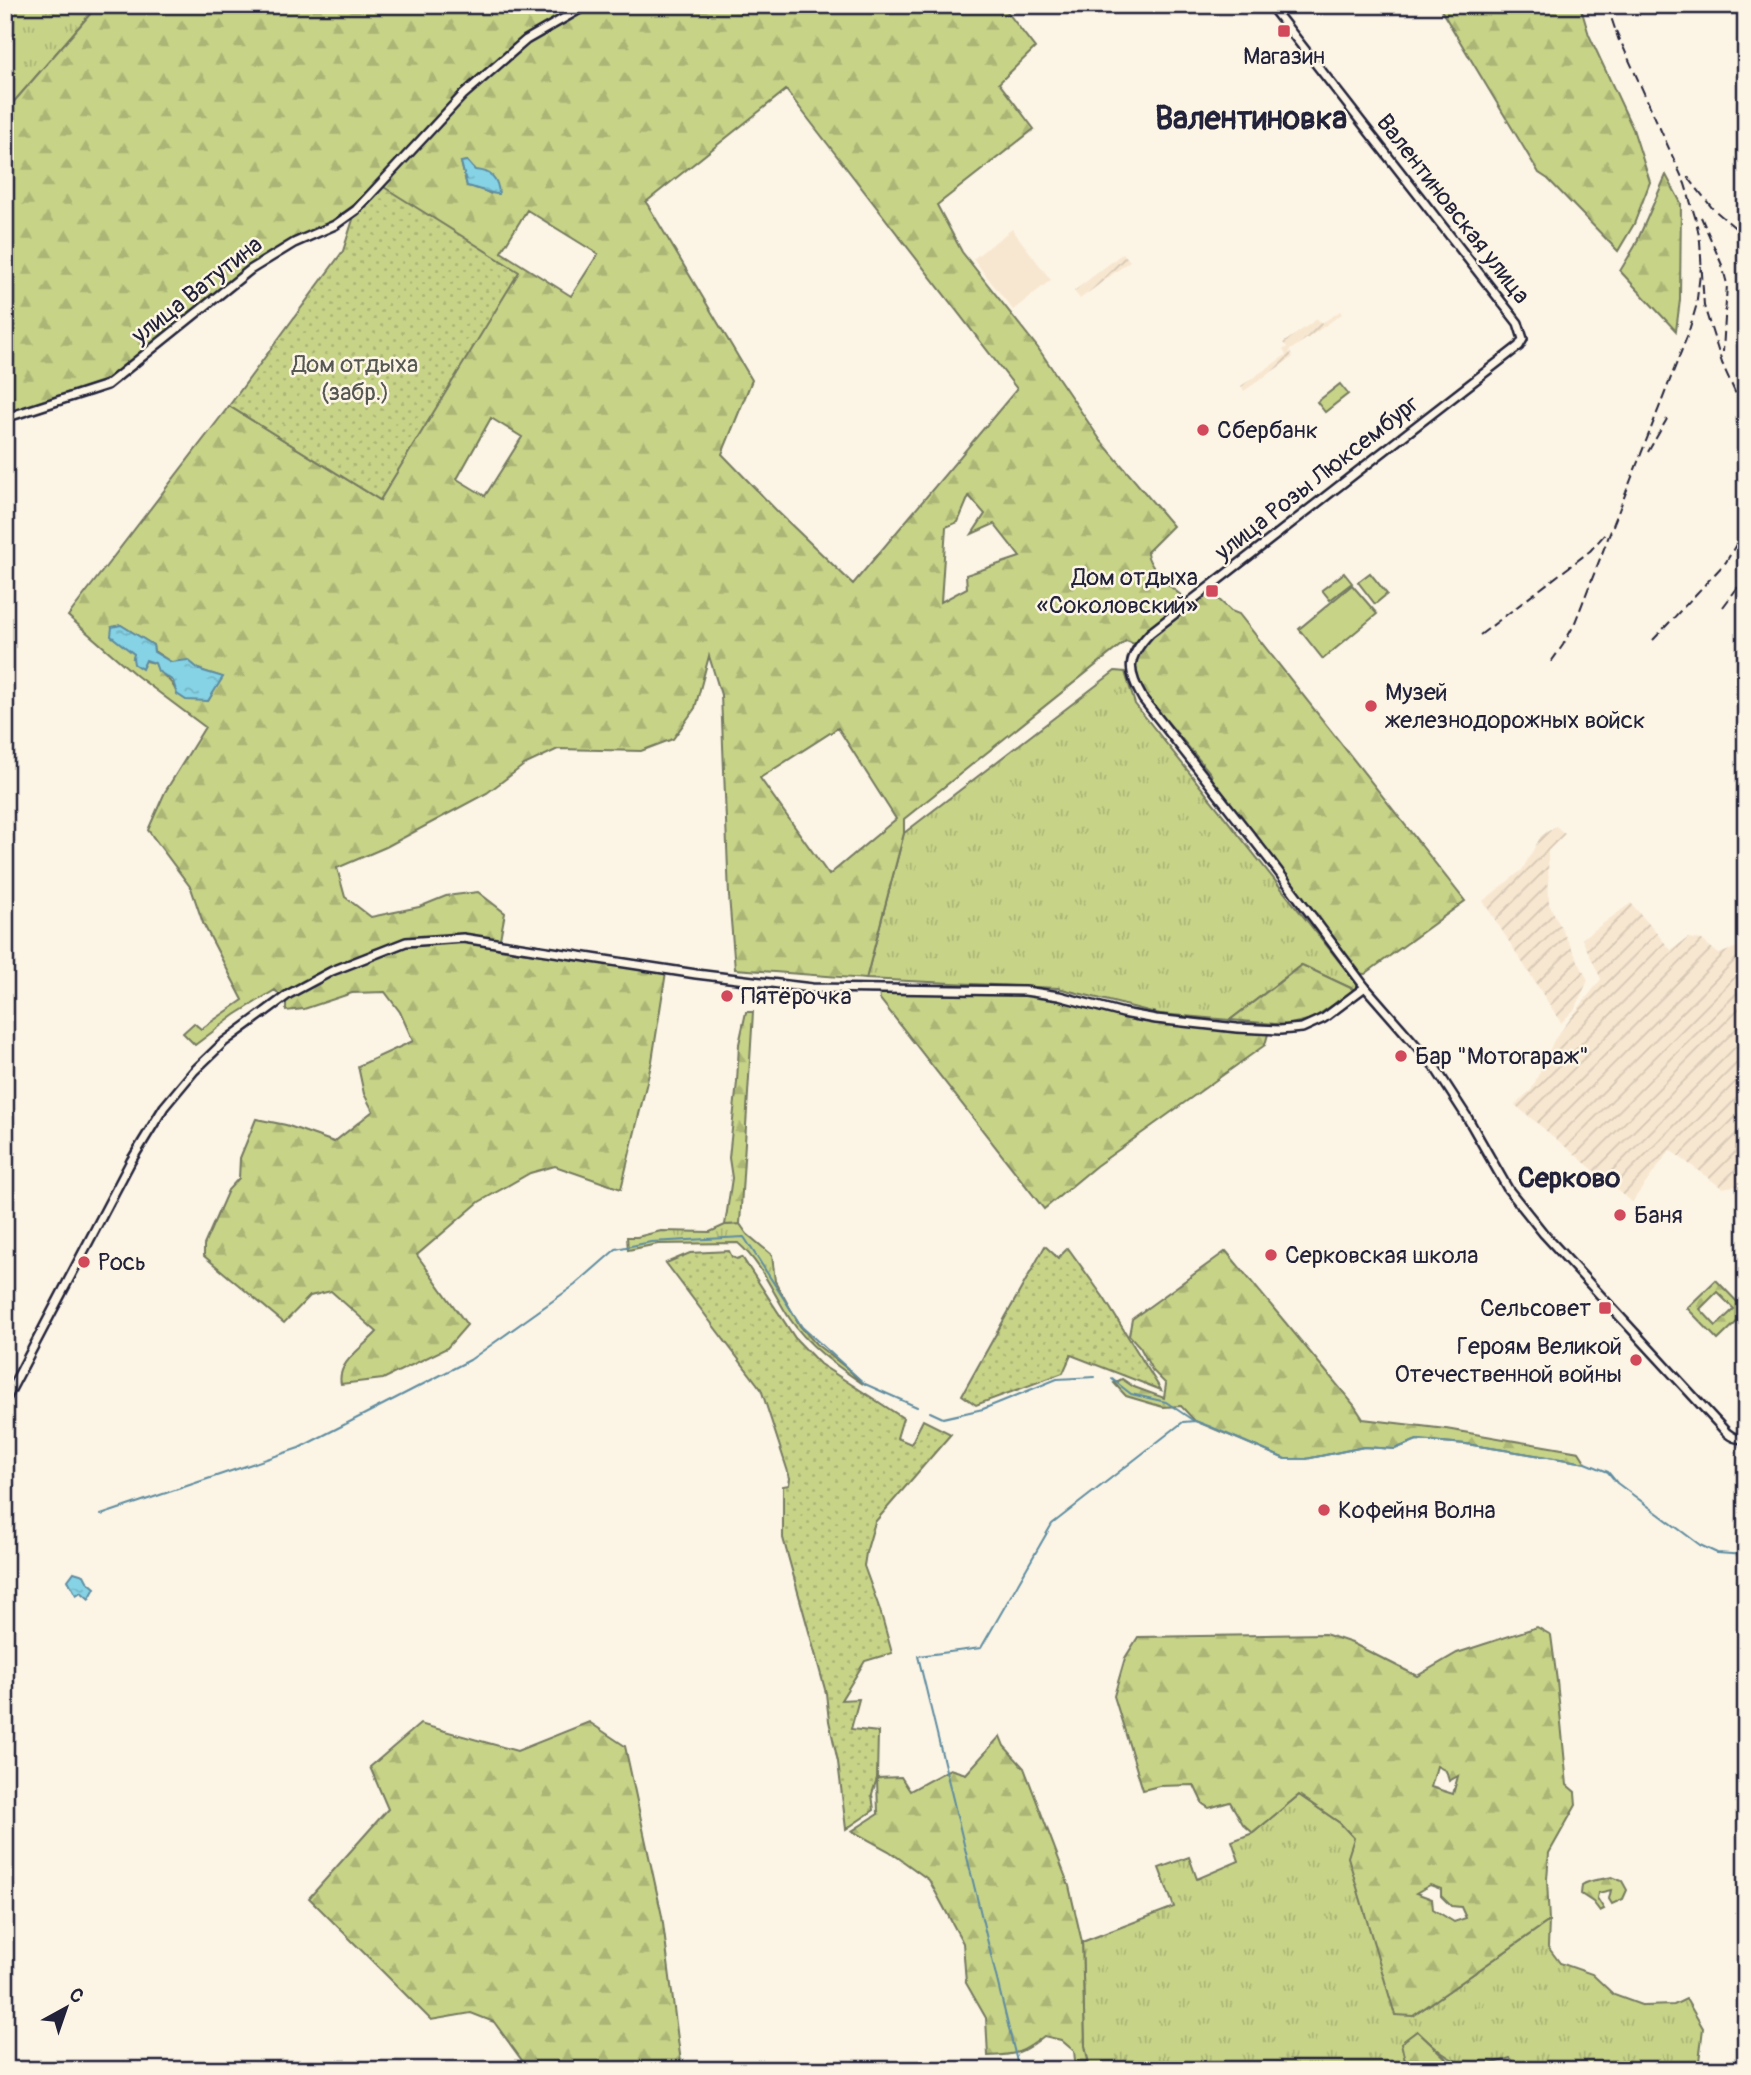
<svg xmlns="http://www.w3.org/2000/svg" width="1751" height="2075" font-family="Pangolin,sans-serif">
<defs>
<pattern id="industrial-furrows" width="10" height="10" patternUnits="userSpaceOnUse" patternTransform="scale(1.75)"><rect width="10" height="10" fill="#f8e7d0"/><path d="M-1 1l2-2M0 10L10 0M9 11l2-2" fill="none" stroke="#d4c6b4"/></pattern>
<pattern id="grass-tufts" width="24" height="20" patternUnits="userSpaceOnUse" patternTransform="scale(1.75)"><rect width="24" height="20" fill="#c7d387"/><path d="M3 7l-1-3M5 7V3M7 7l1-3M15 17l-1-3M17 17v-4M19 17l1-3" fill="none" stroke="#abb575"/></pattern>
<pattern id="forest-firs" width="22" height="20" patternUnits="userSpaceOnUse" patternTransform="scale(1.75)"><rect width="22" height="20" fill="#c7d387"/><path d="M5 1l3.5 6h-7zM16 11l3.5 6h-7z" fill="#abb575"/></pattern>
<pattern id="garden-dots" width="8" height="8" patternUnits="userSpaceOnUse" patternTransform="scale(1.75)"><rect width="8" height="8" fill="#c7d387"/><path d="M2 2h.1M6 6h.1" fill="none" stroke="#abb575" stroke-width="1.8" stroke-linecap="round"/></pattern>
<pattern id="water-ripples" width="26" height="14" patternUnits="userSpaceOnUse" patternTransform="scale(1.75)"><rect width="26" height="14" fill="#86d3e5"/><path d="M2 4q2-2 4 0t4 0M15 11q2-2 4 0t4 0" fill="none" stroke="#73b5c5"/></pattern>
</defs>
<rect width="100%" height="100%" fill="#fcf5e5"/>
<filter id="ink" filterUnits="userSpaceOnUse"><feTurbulence type="fractalNoise" baseFrequency=".0143" numOctaves="2"/><feDisplacementMap in="SourceGraphic" scale="14" xChannelSelector="R" yChannelSelector="G"/><feConvolveMatrix kernelMatrix="1 2 1 2 8 2 1 2 1" color-interpolation-filters="sRGB"/></filter>
<g filter="url(#ink)">
<!-- built -->
<polygon fill="#f8e7d0" points="1012,229 1051,280 1013,310 973,259"/>
<!-- industrial -->
<g fill="url(#industrial-furrows)">
<polygon points="1123,253 1130,261 1080,299 1074,291"/>
<polygon points="1340,311 1342,314 1289,351 1293,357 1244,391 1241,386 1286,355 1283,350 1287,347 1283,343 1317,319 1321,324"/>
<polygon points="1556,826 1565,834 1548,851 1549,904 1588,980 1575,1009 1561,1023 1483,901 1522,870 1541,836"/>
<polygon points="1631,903 1671,950 1688,938 1702,940 1719,954 1743,945 1746,948 1746,1191 1735,1186 1722,1188 1670,1150 1632,1202 1515,1105 1532,1089 1554,1040 1601,979 1582,939"/>
</g>
<!-- grass -->
<g fill="url(#grass-tufts)" stroke="#747a61" stroke-width="2">
<polygon points="5,5 98,5 5,112"/>
<polygon points="1115,671 1125,672 1135,704 1357,984 1355,990 1301,965 1230,1020 1160,1014 1058,988 866,979 904,833"/>
<path d="M740,1224L747,1234L772,1255L775,1281L800,1326L816,1344L849,1370L863,1384C837,1366 808,1346 790,1319C773,1293 762,1264 738,1243L658,1244L628,1250L627,1237H637L661,1231L710,1232L725,1225Z"/>
<path d="M1299,1795L1340,1823L1354,1838L1413,2016L1549,1921L1548,1947L1560,1963L1592,1974L1614,1995L1644,2006L1674,2005L1686,1999L1703,2028L1698,2070H1522L1510,2058C1466,2075 1448,2061 1417,2031L1402,2043L1407,2070H1090L1085,2046L1082,1942L1174,1907L1159,1868L1189,1857L1197,1879L1239,1861L1232,1841L1253,1833Z"/>
</g>
<!-- forest -->
<g fill="url(#forest-firs)" stroke="#747a61" stroke-width="2" fill-rule="evenodd">
<path d="M98,5H587L577,12L595,5H1002L1035,48L999,83L1034,129L937,205L962,252L1038,348L1101,441L1173,526L1147,552C1148,568 1175,592 1188,600L1198,593L1216,597L1231,611L1239,614L1465,901L1365,974L1355,973L1213,781L1211,774L1146,696L1132,670L1137,645L1126,641L904,819V833L866,979L735,969L729,896L721,695L709,656L695,708L673,739L641,751L558,749L524,765L487,793L386,847L337,868L345,897L371,917L419,907L446,896L478,892L505,913L498,949L666,972L652,1061L621,1189L555,1166L530,1173L479,1202L417,1255L467,1325L447,1348L383,1379L341,1384C336,1362 364,1347 377,1332L331,1291L310,1296L284,1323L204,1256V1245L228,1190L239,1178L240,1158L256,1119L286,1125L334,1142L373,1111L364,1094L358,1066L413,1041L400,1012L385,992L352,993L304,1009L286,1011V1002L275,990L235,1015L195,1045L183,1033L194,1023L201,1029L243,1000L203,923L191,888L148,830L165,792L205,727L137,676L68,616L229,406L380,500L379,184L335,225L266,258L107,385L5,418V112ZM786,90L1017,389L853,584L779,513L722,454L752,380L646,202ZM467,161L491,194L480,188L467,186L461,162ZM527,210L598,254L571,296L501,252ZM491,418L522,437L485,496L457,479ZM969,496L985,514L972,534L994,524L1020,557L966,575L967,588L941,602L946,527L958,522ZM121,625L153,645L154,651L171,662L188,661L200,670L222,677L208,701L177,694C171,676 161,678 155,663L133,658L135,654L112,627ZM838,728L896,819L829,875L760,778Z"/>
<polygon points="1438,5 1580,5 1589,35 1633,129 1650,182 1634,224 1618,251 1548,179 1539,173"/>
<polygon points="1666,175 1681,203 1680,300 1676,331 1620,271 1635,246"/>
<polygon points="1302,965 1355,990 1312,1019 1286,1025 1230,1020"/>
<polygon points="879,992 1024,995 1060,1000 1125,1018 1268,1034 1265,1045 1096,1166 1044,1209 880,999"/>
<polygon points="746,1012 753,1012 740,1224 725,1225 732,1178 729,1158 737,1082 739,1044"/>
<polygon points="1226,1251 1354,1405 1363,1419 1446,1429 1579,1452 1586,1463 1466,1444 1417,1440 1395,1449 1364,1447 1306,1459 1285,1459 1195,1421 1181,1406 1163,1407 1126,1396 1114,1383 1122,1379 1134,1387 1164,1398 1166,1384 1152,1370 1140,1347 1129,1335 1132,1319"/>
<path d="M1716,1280L1746,1311V1313L1718,1340L1687,1308ZM1717,1292L1734,1309L1716,1326L1700,1309Z"/>
<path d="M1537,1627L1551,1635L1557,1681L1567,1785L1575,1792L1576,1805L1549,1853L1547,1879L1549,1921L1413,2016L1395,2015L1348,1857L1354,1838L1340,1823L1299,1795L1253,1833L1243,1824L1230,1802L1209,1808L1203,1804L1194,1785L1159,1786L1143,1790L1114,1696L1125,1658L1138,1637L1325,1634L1352,1643L1417,1676L1457,1653ZM1437,1766L1446,1771L1449,1781L1458,1776L1453,1794L1431,1787ZM1430,1885L1441,1889V1896L1451,1906L1461,1907L1466,1918L1454,1922L1433,1909L1432,1899L1416,1893Z"/>
<polygon points="589,1722 625,1746 662,1916 682,2070 529,2070 494,2022 471,2013 431,2020 309,1898 388,1809 370,1767 420,1724 517,1751"/>
<path d="M1000,1736L1004,1746L1024,1768L1069,1886L1082,1942L1085,2046L1090,2070H1076L1074,2051L1061,2040L1044,2036C1023,2053 1016,2055 988,2056L986,2018L966,1983L963,1943L929,1880L889,1851L852,1831L878,1814L877,1778L901,1777L910,1791L950,1769L966,1774Z"/>
<path d="M1612,1877L1622,1881L1627,1890L1623,1899L1612,1904L1609,1899L1611,1890L1598,1893L1597,1898L1604,1909L1600,1911L1593,1902L1581,1894L1582,1885C1590,1879 1602,1880 1612,1877Z"/>
<polygon points="1417,2031 1452,2064 1474,2070 1407,2070 1401,2043"/>
</g>
<!-- park -->
<g fill="#c7d387" stroke="#747a61" stroke-width="2">
<polygon points="1340,384 1348,394 1325,412 1317,402"/>
<polygon points="1344,573 1352,583 1330,600 1322,590"/>
<polygon points="1370,573 1387,594 1375,604 1358,582"/>
<polygon points="1352,585 1377,614 1323,659 1299,629"/>
</g>
<!-- garden -->
<g fill="url(#garden-dots)" stroke="#747a61" stroke-width="2">
<polygon points="379,184 519,272 380,500 229,406 343,251 356,210"/>
<polygon points="1045,1246 1058,1258 1068,1248 1104,1298 1161,1390 1071,1355 1063,1373 976,1405 962,1395"/>
<polygon points="729,1251 732,1257 737,1259 742,1257 795,1338 820,1364 903,1418 897,1438 911,1444 923,1420 951,1434 875,1522 866,1553 864,1566 880,1610 892,1653 865,1661 841,1700 859,1699 851,1729 878,1732 877,1778 872,1794 874,1810 846,1829 838,1762 829,1721 826,1693 783,1538 783,1486 789,1485 790,1478 761,1389 666,1263 690,1253"/>
</g>
<!-- water -->
<g fill="url(#water-ripples)" stroke="#5e8ca1" stroke-width="2">
<path d="M467,161L475,170C491,171 498,178 499,194C488,194 478,188 467,186L461,162Z"/>
<polygon points="121,625 153,645 154,652 171,662 188,660 200,670 223,677 208,701 186,700 177,694 173,681 158,671 155,663 146,660 142,669 134,664 133,658 134,654 111,636 112,627"/>
<polygon points="74,1572 84,1575 87,1581 95,1588 89,1599 81,1592 76,1595 68,1580"/>
</g>
<g fill="none" stroke-linecap="round" stroke-linejoin="round">
<!-- stream -->
<g stroke="#5e8ca1" stroke-width="2">
<polyline points="1112,1379 1131,1394 1166,1402 1194,1421"/>
<polyline points="930,1412 943,1418 983,1409 1057,1379 1095,1377"/>
<polyline points="101,1515 299,1448 470,1360 575,1285 616,1249 651,1242 744,1237 802,1327 865,1384 917,1407"/>
<polyline points="1019,2070 918,1656 981,1648 1052,1524 1183,1422 1195,1421 1211,1427 1285,1459 1306,1459 1364,1447 1395,1449 1417,1440 1466,1444 1586,1463 1608,1472 1617,1483 1700,1545 1717,1553 1746,1555"/>
</g>
<defs>
<g id="secondary">
<path d="M1270,5L1518,323L1523,339L1519,346L1150,633C1127,658 1126,669 1143,699L1272,863L1365,987L1434,1066L1467,1117L1508,1189L1544,1234L1727,1433C1733,1438 1738,1440 1746,1438"/>
<polyline points="5,418 107,385 250,270 294,243 335,225 356,210 463,95 526,40 587,5"/>
<polyline points="5,1401 131,1161 164,1107 194,1071 224,1042 289,994 332,971 406,942 463,938 696,974 812,988 1025,991 1059,996 1123,1013 1156,1019 1237,1028 1280,1030 1302,1028 1324,1018 1365,987"/>
</g>
</defs>
<!-- secondary casing -->
<use href="#secondary" stroke="#22223b" stroke-width="12"/>
<!-- secondary -->
<use href="#secondary" stroke="#fcf5e5" stroke-width="7"/>
<!-- rail -->
<g stroke="#22223b" stroke-width="2" stroke-dasharray="10 5" stroke-linecap="butt">
<polyline points="1607,5 1619,41"/>
<polyline points="1616,31 1685,184 1696,220 1700,241 1704,306 1722,363 1742,408 1746,423"/>
<polyline points="1688,177 1713,209 1746,237"/>
<polyline points="1701,217 1722,265 1727,284 1723,352"/>
<polyline points="1648,452 1667,419"/>
<polyline points="1723,607 1738,587 1746,560"/>
<polyline points="1480,635 1590,551 1605,534"/>
<polyline points="1653,640 1726,562 1746,527"/>
<polyline points="1551,662 1563,645 1574,625 1688,334 1696,307 1701,266"/>
</g>
</g>
</g>
<!-- markers -->
<g fill="#d1495b" stroke="#fcf5e5" stroke-width="2.5">
<rect x="1277" y="24" width="14" height="14" rx="3.5"/>
<circle cx="1203" cy="430" r="7"/>
<rect x="1205" y="584" width="14" height="14" rx="3.5"/>
<circle cx="1371" cy="706" r="7"/>
<circle cx="727" cy="996" r="7"/>
<circle cx="1401" cy="1056" r="7"/>
<circle cx="1620" cy="1215" r="7"/>
<circle cx="1271" cy="1255" r="7"/>
<circle cx="84" cy="1262" r="7"/>
<rect x="1598" y="1301" width="14" height="14" rx="3.5"/>
<circle cx="1636" cy="1360" r="7"/>
<circle cx="1324" cy="1510" r="7"/>
</g>
<g text-anchor="middle" dominant-baseline="central" stroke-width="5" stroke-linejoin="round" paint-order="stroke">
<!-- poi labels -->
<g font-size="24" fill="#22223b" stroke="#fcf5e5" text-anchor="start">
<text x="1284" y="56" text-anchor="middle">Магазин</text>
<text x="1217" y="430">Сбербанк</text>
<text x="1198" y="577" text-anchor="end">Дом отдыха<tspan x="1198" dy="28">«Соколовский»</tspan></text>
<text x="1385" y="692">Музей<tspan x="1385" dy="28">железнодорожных войск</tspan></text>
<text x="741" y="996">Пятёрочка</text>
<text x="1415" y="1056">Бар "Мотогараж"</text>
<text x="1634" y="1215">Баня</text>
<text x="1285" y="1255">Серковская школа</text>
<text x="98" y="1262">Рось</text>
<text x="1591" y="1308" text-anchor="end">Сельсовет</text>
<text x="1622" y="1346" text-anchor="end">Героям Великой<tspan x="1622" dy="28">Отечественной войны</tspan></text>
<text x="1338" y="1510">Кофейня Волна</text>
</g>
<!-- street labels -->
<g font-size="24" fill="#22223b" stroke="#fcf5e5">
<text transform="translate(1453 209) rotate(52)">Валентиновская улица</text>
<text transform="translate(197 290) rotate(-38)">улица Ватутина</text>
<text transform="translate(1317 478) rotate(-38)">улица Розы Люксембург</text>
</g>
<!-- park labels -->
<g font-size="24" fill="#545752" stroke="#fcf5e5">
<text x="355" y="364">Дом отдыха<tspan x="355" dy="28">(забр.)</tspan></text>
</g>
<!-- quarter labels -->
<g font-size="28" font-weight="bold" fill="#22223b" stroke="#fcf5e5">
<text x="1569" y="1178">Серково</text>
</g>
<!-- district labels -->
<g font-size="32" font-weight="bold" fill="#22223b" stroke="#fcf5e5">
<text x="1251" y="119">Валентиновка</text>
</g>
</g>
<!-- margin -->
<rect width="1751" height="2075" fill="none" stroke="#fcf5e5" stroke-width="28"/>
<rect x="14" y="14" width="1723" height="2047" fill="none" stroke="#22223b" stroke-width="2.5" filter="url(#ink)"/>
<!-- north arrow -->
<g transform="translate(66 2008) rotate(40)" stroke="#fcf5e5" stroke-width="5" paint-order="stroke">
<path d="M0-5L12 26L0 18L-12 26Z" fill="#22223b"/>
<text y="-10" font-size="19" font-weight="bold" text-anchor="middle" fill="#22223b">С</text>
</g>
</svg>
